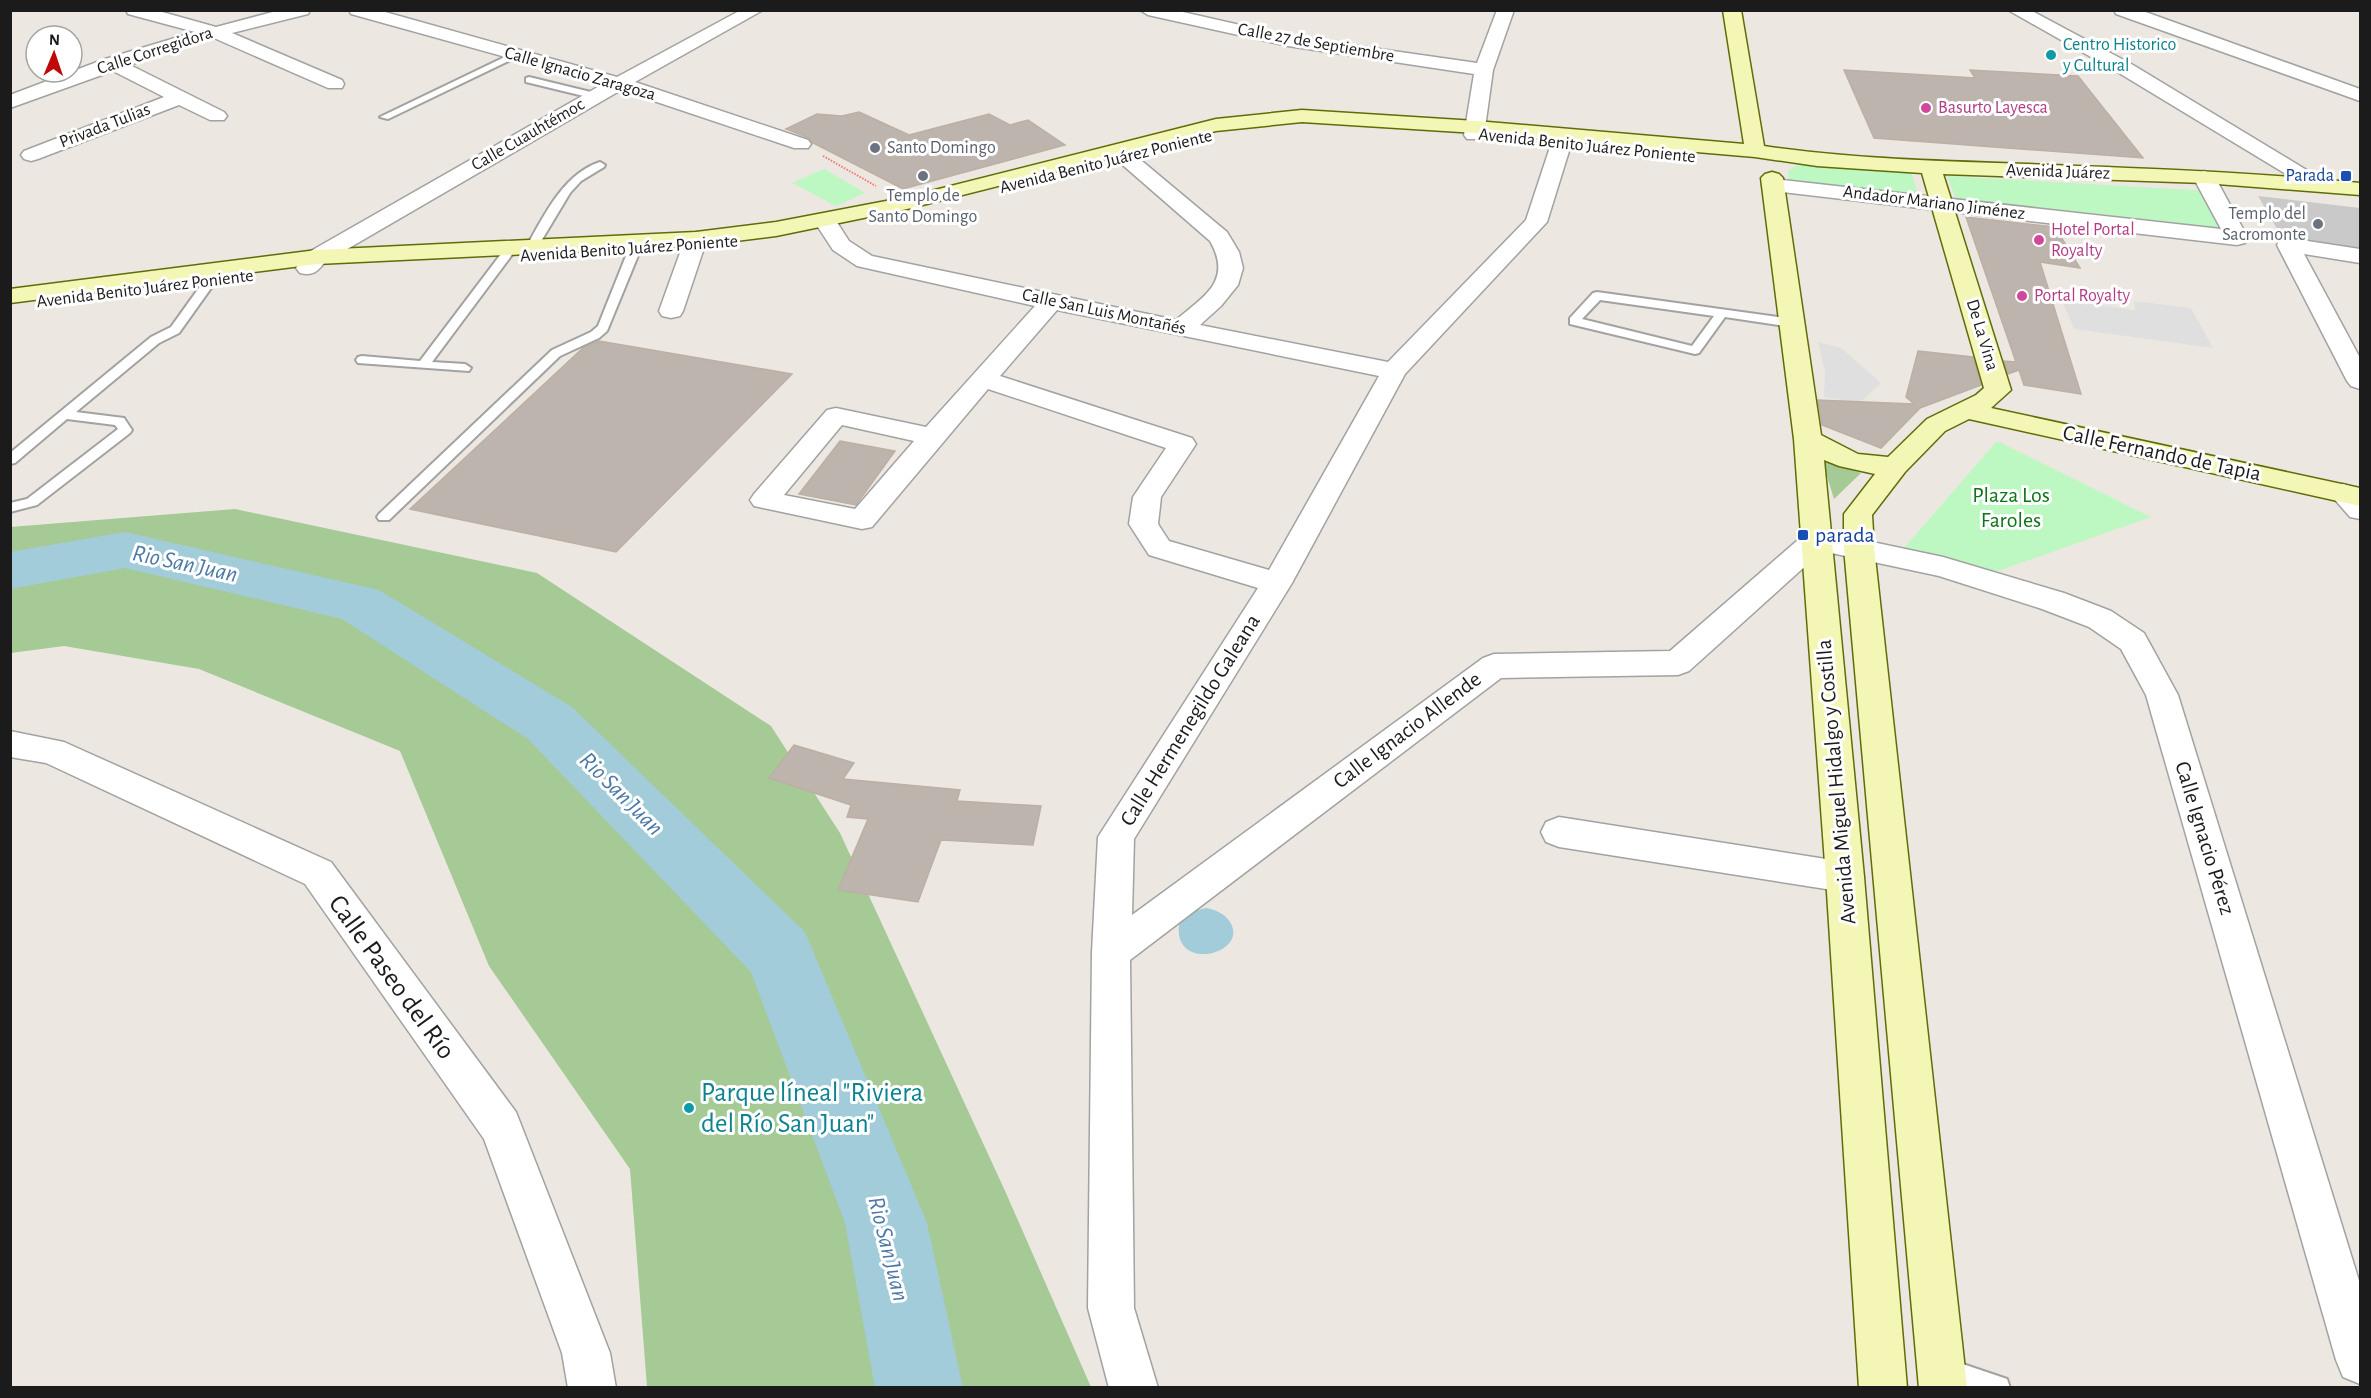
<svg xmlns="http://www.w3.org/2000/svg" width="2371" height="1398" font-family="'Alegreya Sans',sans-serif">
<rect width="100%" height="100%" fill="#ece8e1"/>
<!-- religious -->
<polygon fill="#c9c9c9" points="2258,196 2360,208 2360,251 2284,241"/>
<!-- forest -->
<g fill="#a5ca96">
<polygon points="1822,460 1861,473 1834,499"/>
<polygon points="235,509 537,573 771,726 840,833 1006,1193 1091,1387 647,1387 630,1169 489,966 400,751 199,669 64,646 11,653 10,527"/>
</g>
<!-- park -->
<g fill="#bdf7c2">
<polygon points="1815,164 1911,172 1919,198 1789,184 1788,171 1798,165"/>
<polygon points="824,169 865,193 836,206 792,183"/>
<polygon points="1947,176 2209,191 2230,233 1958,204"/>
<polygon points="1997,441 2151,517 1981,577 1904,548"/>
</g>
<!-- parking -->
<g fill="#dfdfdf">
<polygon points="2062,300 2135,310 2134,301 2191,308 2213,348 2074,329"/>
<polygon points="1818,342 1841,348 1881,383 1859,403 1824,397 1825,372"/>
</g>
<!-- water -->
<path fill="#a2ccd9" d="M1206,908C1216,910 1224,913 1230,922C1250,954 1173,973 1179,925L1189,912Z"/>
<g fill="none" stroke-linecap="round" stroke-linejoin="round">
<!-- river -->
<polygon fill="#a2ccd9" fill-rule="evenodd" points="125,532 379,590 572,707 805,932 927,1223 963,1388 875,1388 845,1223 751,972 528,739 342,619 125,568 10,589 10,552"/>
</g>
<!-- building -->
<g fill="#bcb4ad" stroke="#bdafa4" stroke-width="1.5">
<polygon points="1844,70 1975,78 1970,70 2078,76 2143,158 1874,138"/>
<polygon points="859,112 909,135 989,114 1010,125 1028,120 1065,145 903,189 813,143 809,138 786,129 817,114 842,116"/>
<polygon points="1966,217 2055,227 2080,268 2040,262 2081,394 2024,385 2019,370 2008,374 2004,361 2016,362"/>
<polygon points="599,341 792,374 616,552 410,509 583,348"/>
<polygon points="1918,351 1973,357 1981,385 1920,408 1881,448 1822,425 1818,400 1914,404 1906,397"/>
<polygon points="840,441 895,451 856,505 799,494"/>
<polygon points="794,745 854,763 843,779 960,790 957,801 1041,806 1033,845 941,840 918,902 838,890 868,819 847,817 851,805 769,778"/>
</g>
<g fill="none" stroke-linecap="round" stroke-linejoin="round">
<defs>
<g id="lane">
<polygon points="513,53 521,55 388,119 380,117"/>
<polygon points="529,77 599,94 601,96 596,99 526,82 526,78"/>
<path d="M600,162L605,165L604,167L581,181L570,193L531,258H523L521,256C541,223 560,175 600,162Z"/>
<polygon points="638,238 644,241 607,331 599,338 560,356 389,520 379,520 377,517 379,514 552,350 591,332 598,326 632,241"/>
<polygon points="511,245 517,248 432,362 465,364 471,368 469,371 358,363 356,360 358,357 362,356 420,361 507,246"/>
<polygon points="215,267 221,270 216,281 179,333 159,343 76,412 124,418 132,430 130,433 37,505 10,512 10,503 27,499 118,429 115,425 67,419 15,463 10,464 10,453 151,337 171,327 204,281 211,268"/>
<path d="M1597,292L1792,319L1798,323L1792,327L1725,317L1699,353L1695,354L1570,324V318L1593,293ZM1600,300L1714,316L1692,346L1582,319Z"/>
<polygon points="1945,1358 2007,1379 2010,1388 1961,1388 1936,1379 1933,1370 1936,1361"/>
</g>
<g id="street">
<polygon points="126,10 155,10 216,27 280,10 310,10 308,14 232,33 342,80 344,84 342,88 328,88 214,38 173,49 130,65 224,112 227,116 224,120 210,120 179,105 38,159 31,161 24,159 21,155 24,151 164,97 113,71 10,108 10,95 105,59 195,32 128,14"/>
<path d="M349,10H378L617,77L741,10H763L635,82L808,140L811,144L808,148H794L621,90L325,262C317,272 313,276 300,273L296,268L309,252L603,84L351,14Z"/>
<polygon points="1140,10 1174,10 1288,36 1477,63 1497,10 1514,10 1493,70 1484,135 1481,139 1467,139 1464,135 1474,74 1288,46 1148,15"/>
<polygon points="2008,10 2030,10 2133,65 2323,180 2327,184 2323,188 2316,190 2309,188 2119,73"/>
<polygon points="2114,10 2140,10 2360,89 2360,101 2116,14"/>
<path d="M1564,129L1571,131L1574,135L1547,222L1405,374L1292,583L1134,839L1132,915L1483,658L1494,654L1670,651L1806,533L1816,530L1943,557L2064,593L2111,611L2144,633L2178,695L2360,1284V1384L2343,1377L2336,1360L2146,695L2121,649L2089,627L2042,609L1939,576L1822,551L1689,671L1678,675L1501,678L1130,960L1134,1308L1158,1388H1109L1088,1308L1092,952L1098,837L1258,588L1149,555L1129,524L1133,497L1166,448L988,389L872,527L862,529L754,506L750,500L754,494L827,410L836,408L926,427L1035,306L857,266L833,250L814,221L817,216L825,214L833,216L849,241L872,256L1176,320C1204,296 1233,281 1210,241L1110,154L1107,150L1110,146H1124L1227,232L1239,252L1243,268L1238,285L1221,306L1200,325L1388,362L1526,220L1554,135L1557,131ZM1057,310L1379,376L1269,570L1169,541L1158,524L1161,497L1196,444L1192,438L1000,376ZM842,425L914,441L855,509L784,495Z"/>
<polygon points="2204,171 2211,173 2215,177 2248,238 2245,243 2237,245 1773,191 1765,190 1762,185 1765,180 1773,179 2221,229 2193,177 2197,173"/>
<polygon points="696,232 704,234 707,239 683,311 680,316 671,318 662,316 659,311 685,239 688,234"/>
<polygon points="2288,238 2360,249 2360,263 2304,254 2360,358 2360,389 2351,386 2347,381 2277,245 2280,240"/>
<polygon points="2343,484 2353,487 2360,494 2360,519 2350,517 2329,493 2333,487"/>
<polygon points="10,731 64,742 331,862 516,1112 610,1353 616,1388 568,1388 562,1353 484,1139 305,884 46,763 10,757"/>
<polygon points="1559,817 1845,862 1858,866 1864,877 1858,888 1845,892 1559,847 1546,842 1541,832 1546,822"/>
</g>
<path id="secondary" d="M1723,10H1741L1764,146C1852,159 1940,161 2028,164C2139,168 2250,172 2360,183V195L2204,183L1943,174L2011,390L1991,408L2360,488V506L1969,419L1945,431L1905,472L1872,515L1874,548L1967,1388H1919L1844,548V514L1875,474L1839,466L1824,460L1864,877L1907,1388H1859L1826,877L1794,439L1761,178L1765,174L1772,172L1779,174L1783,178L1821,435L1858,454L1888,457L1927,419L1976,395L1984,388L1922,173L1817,166L1755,157L1476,133L1302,122L1216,131L907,209L776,236L696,246L317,264L10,303V289L317,250L696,232L776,222L907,197L1216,119L1302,110L1476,121L1744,144Z"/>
</defs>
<!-- lane casing -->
<use href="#lane" stroke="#a2a2a2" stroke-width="4"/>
<!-- street casing -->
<use href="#street" stroke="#a2a2a2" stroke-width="3"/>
<!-- secondary casing -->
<use href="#secondary" stroke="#606c08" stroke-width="3"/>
<!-- path -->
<polyline stroke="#f4796a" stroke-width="2" stroke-dasharray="1.5 1.5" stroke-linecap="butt" points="823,156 876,186"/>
<!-- lane -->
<use href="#lane" fill="#fff" fill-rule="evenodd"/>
<!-- street -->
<use href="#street" fill="#fff" fill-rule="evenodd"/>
<!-- secondary -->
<use href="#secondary" fill="#f3f6b4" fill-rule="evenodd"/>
</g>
<!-- markers -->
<g fill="#0f9aa8" stroke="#fff" stroke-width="2">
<circle cx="2051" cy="55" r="6"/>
<circle cx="689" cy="1108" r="6"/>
</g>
<g fill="#d1479c" stroke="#fff" stroke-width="2">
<circle cx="1926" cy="108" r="6"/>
<circle cx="2039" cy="240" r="6"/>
<circle cx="2022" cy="296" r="6"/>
</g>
<g fill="#6b7280" stroke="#fff" stroke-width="2">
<circle cx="875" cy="148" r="6"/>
<circle cx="923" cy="176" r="6"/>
<circle cx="2318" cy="224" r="6"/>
</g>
<g fill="#1a4fb4" stroke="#fff" stroke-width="2">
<rect x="2340" y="170" width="12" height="12" rx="3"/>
<rect x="1797" y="529" width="12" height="12" rx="3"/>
</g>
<g text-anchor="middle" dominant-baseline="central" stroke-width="6" stroke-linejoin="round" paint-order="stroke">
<!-- far-street labels -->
<g font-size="18" fill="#1b1b1b" stroke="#fff">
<text transform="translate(1316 43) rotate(10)">Calle 27 de Septiembre</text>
<text transform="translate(155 51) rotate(-18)">Calle Corregidora</text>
<text transform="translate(580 74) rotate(16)">Calle Ignacio Zaragoza</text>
<text transform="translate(105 126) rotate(-21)">Privada Tulias</text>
<text transform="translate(528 135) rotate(-30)">Calle Cuauhtémoc</text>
<text transform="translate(1587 146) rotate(6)">Avenida Benito Juárez Poniente</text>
<text transform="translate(1106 162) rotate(-14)">Avenida Benito Juárez Poniente</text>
<text transform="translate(2058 172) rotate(2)">Avenida Juárez</text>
<text transform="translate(1934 203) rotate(7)">Andador Mariano Jiménez</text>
<text transform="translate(629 249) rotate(-4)">Avenida Benito Juárez Poniente</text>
<text transform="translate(145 289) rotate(-7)">Avenida Benito Juárez Poniente</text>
<text transform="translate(1104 312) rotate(12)">Calle San Luis Montañés</text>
<text transform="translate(1982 335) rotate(73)">De La Vina</text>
</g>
<!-- far-culture labels -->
<g font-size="18" fill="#0d838f" stroke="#fff" text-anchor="start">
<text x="2063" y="45">Centro Historico<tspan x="2063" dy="21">y Cultural</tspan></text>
</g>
<!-- far-hotel labels -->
<g font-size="18" fill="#b23c85" stroke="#fff" text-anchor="start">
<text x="1938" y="108">Basurto Layesca</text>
<text x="2051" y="230">Hotel Portal<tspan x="2051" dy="21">Royalty</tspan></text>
<text x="2034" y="296">Portal Royalty</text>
</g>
<!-- far-worship labels -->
<g font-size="18" fill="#5b616d" stroke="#fff" text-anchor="start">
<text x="887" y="148">Santo Domingo</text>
<text x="923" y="196" text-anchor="middle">Templo de<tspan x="923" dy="21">Santo Domingo</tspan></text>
<text x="2306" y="214" text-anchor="end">Templo del<tspan x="2306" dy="21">Sacromonte</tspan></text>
</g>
<!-- far-transit labels -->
<g font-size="18" fill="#164399" stroke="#fff" text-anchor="end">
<text x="2334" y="176">Parada</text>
</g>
<!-- street labels -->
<g font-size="22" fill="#1b1b1b" stroke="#fff">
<text transform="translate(2162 453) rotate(12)">Calle Fernando de Tapia</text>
<text transform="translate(1190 720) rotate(-58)">Calle Hermenegildo Galeana</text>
<text transform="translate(1407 730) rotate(-37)">Calle Ignacio Allende</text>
<text transform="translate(1836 782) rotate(-95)">Avenida Miguel Hidalgo y Costilla</text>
<text transform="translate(2205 838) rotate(73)">Calle Ignacio Pérez</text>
</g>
<!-- park labels -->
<g font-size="22" fill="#0f7318" stroke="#fff">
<text x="2011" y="495">Plaza Los<tspan x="2011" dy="25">Faroles</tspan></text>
</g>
<!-- transit labels -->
<g font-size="22" fill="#164399" stroke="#fff" text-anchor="start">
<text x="1815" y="535">parada</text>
</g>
<!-- water labels -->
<g font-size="24" font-style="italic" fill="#4c78a6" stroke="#fff">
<text transform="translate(185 564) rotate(12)">Rio San Juan</text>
<text transform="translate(621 794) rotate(45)">Rio San Juan</text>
<text transform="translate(888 1249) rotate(76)">Rio San Juan</text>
</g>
<!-- near-street labels -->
<g font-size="27" fill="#1b1b1b" stroke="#fff">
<text transform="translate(392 977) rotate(54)">Calle Paseo del Río</text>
</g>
<!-- near-culture labels -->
<g font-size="27" fill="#0d838f" stroke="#fff" text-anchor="start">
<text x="701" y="1092">Parque líneal "Riviera<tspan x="701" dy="31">del Río San Juan"</tspan></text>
</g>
</g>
<!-- border -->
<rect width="2371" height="1398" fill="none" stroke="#1b1b1b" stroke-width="24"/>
<!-- north arrow -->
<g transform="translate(54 54) rotate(2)"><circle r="28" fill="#ffffff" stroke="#a4a4a4" stroke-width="1.5"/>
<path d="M0-4.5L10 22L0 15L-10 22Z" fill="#bf0807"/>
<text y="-9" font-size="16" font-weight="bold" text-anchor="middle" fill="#1b1b1b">N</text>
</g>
</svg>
